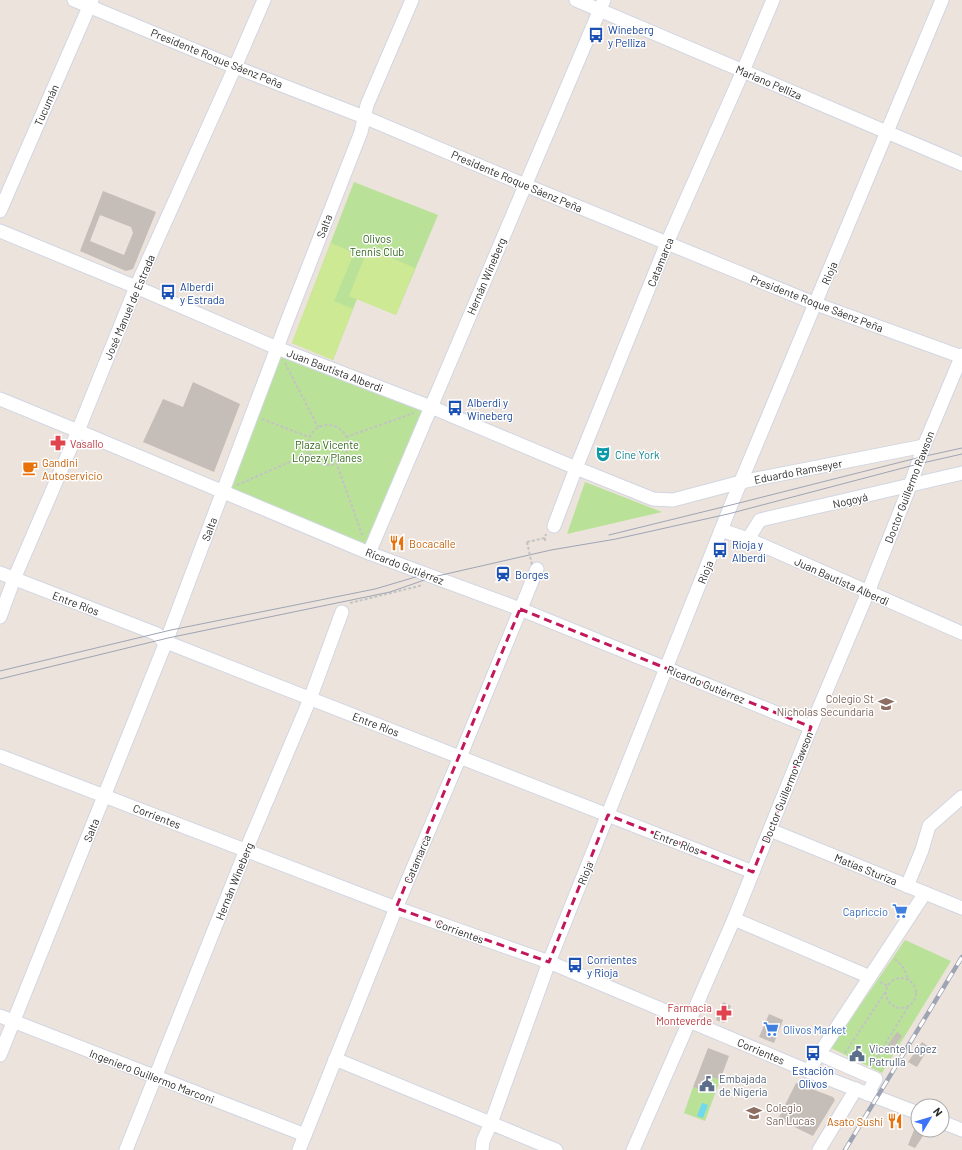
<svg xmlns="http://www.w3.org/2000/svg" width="962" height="1150" font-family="Barlow,sans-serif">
<rect width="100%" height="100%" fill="#ece3dc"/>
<!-- green -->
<g fill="#b9e298">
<polygon points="354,182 438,215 396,315 357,299 333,360 292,343"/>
<polygon points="277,348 431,407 369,553 223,491"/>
<polygon points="585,482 662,512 567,534"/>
<polygon points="905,940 951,961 882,1073 831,1048"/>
<polygon points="706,1075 720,1080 705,1121 684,1113 693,1087 701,1090"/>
</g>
<!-- pitch -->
<g fill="#cee994">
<polygon points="331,243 354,253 334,301 353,309 333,360 292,343"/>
<polygon points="368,248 415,268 396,315 349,296"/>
</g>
<!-- water -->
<polygon fill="#6fd9ed" points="702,1103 708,1105 703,1118 697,1116"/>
<!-- building -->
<g fill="#c4bdb8" fill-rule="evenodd">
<path d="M103,191L156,212L133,269L126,271L80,251ZM100,215L131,227L133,233L124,255L90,241Z"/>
<polygon points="193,382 240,404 214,472 143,442 163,399 183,407"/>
<polygon points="723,1002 731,1006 724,1023 716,1020"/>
<polygon points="769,1014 783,1020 774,1043 759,1037"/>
<polygon points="897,1032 902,1036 892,1050 887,1046"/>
<polygon points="922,1042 929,1047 917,1067 908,1062"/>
<polygon points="708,1048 729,1056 720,1080 706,1075 701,1090 693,1087"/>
<polygon points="796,1083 833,1097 835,1100 813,1136 778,1119"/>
<polygon points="916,1125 918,1125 918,1130 927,1130 915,1148 908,1145"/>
</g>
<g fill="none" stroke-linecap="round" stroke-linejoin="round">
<defs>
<g id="minor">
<polyline points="74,0 235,67 364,117 525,185 816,304 962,357"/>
<polyline points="576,0 962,164"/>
<polyline points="0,211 92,0"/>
<polyline points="0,231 136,287 277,348 431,407 576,468 653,499 673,500 741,482 924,446"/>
<polyline points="0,399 78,431 369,553 520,609 811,727"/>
<polyline points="554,526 576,468 667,243 743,71 773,0"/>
<polyline points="721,530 748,539 962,633"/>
<polyline points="748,539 760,520 962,473"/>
<polyline points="369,553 604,0"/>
<polyline points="0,573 157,634 162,640 166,642 753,872"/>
<polyline points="0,617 14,579 78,431 136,287 235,67 264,0"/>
<polyline points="0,756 396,908 549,962 808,1071 918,1113"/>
<polyline points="770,830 962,908"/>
<polyline points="907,886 922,850 929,826 962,797"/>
<polyline points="734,919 870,977"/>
<polyline points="0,1016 305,1135"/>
<polyline points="819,1054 876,1079 867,1094"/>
<polyline points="0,1055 166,642 286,324 361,132 367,105 412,0"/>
<polyline points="335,1059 556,1150"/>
<polyline points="808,1071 925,893"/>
<polyline points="942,1122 962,1130"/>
<polyline points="126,1150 246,850 310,699 342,612"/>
<polyline points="299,1150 396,908 460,757 537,569"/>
<polyline points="482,1150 483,1141 491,1123 549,962 731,505 942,0"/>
<polyline points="633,1150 734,919 811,727 868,592 910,486 924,446 962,355"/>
<polyline points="819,1150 856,1089"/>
</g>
</defs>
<!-- minor casing -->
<use href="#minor" stroke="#d1d6e3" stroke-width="15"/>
<!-- path -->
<g stroke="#c3c3c3" stroke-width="2" stroke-dasharray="3 2" stroke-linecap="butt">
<polyline points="285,363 318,427"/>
<polyline points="262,419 309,437"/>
<circle cx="328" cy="445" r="20"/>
<polyline points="346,437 414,413"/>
<polyline points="336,462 363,537"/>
<polyline points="237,485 310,453"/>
<polyline points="545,541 545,538 546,534"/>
<polyline points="527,542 545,538"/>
<polyline points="350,603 423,585"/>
<polyline points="895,959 903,967 909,980"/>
<circle cx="901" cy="993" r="15"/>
<polyline points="880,982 888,986"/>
<polyline points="845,1053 886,991"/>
<polyline points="872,1065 908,1007"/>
</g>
<!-- minor -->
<use href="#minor" stroke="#fff" stroke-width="13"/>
<!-- tram -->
<g stroke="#9fa4b4" stroke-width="1">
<polyline points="609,535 731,505 921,457 962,448"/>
<polyline points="0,671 171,630 375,589 419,576"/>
<polyline points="0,679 168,638 390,592 433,577 551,550 616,539 728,514 918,464 962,454"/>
</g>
<defs>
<polyline id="rail" points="845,1150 962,957"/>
</defs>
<!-- rail casing -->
<use href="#rail" stroke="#9fa4b4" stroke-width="4.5"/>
<!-- rail -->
<use href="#rail" stroke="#fff" stroke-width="3" stroke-dasharray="9" stroke-linecap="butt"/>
<!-- path-bridge -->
<polyline stroke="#c3c3c3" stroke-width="2" stroke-dasharray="3 2" stroke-linecap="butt" points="527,542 532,565"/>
</g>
<!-- marked area -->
<path fill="none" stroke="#c2185b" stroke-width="3" stroke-dasharray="8 5" stroke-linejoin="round" d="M520,609L811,727L753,872L608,815L549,962L396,908Z"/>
<!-- icons -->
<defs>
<symbol id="bus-bare" viewBox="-9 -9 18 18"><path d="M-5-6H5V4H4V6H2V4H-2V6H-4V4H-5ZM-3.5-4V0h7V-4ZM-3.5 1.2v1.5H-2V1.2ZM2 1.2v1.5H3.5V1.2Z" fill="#1a4fb4" stroke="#fff" stroke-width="2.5" paint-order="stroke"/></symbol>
<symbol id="pharmacy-bare" viewBox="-9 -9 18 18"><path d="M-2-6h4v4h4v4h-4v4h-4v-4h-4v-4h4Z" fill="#e0444e" stroke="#fff" stroke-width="2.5" paint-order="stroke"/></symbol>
<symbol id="theatre-bare" viewBox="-9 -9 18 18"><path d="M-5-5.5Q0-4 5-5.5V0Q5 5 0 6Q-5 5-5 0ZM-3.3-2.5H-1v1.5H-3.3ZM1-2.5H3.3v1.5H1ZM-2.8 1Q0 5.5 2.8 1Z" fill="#0f9aa8" stroke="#fff" stroke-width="2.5" paint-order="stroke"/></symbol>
<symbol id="cafe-bare" viewBox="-9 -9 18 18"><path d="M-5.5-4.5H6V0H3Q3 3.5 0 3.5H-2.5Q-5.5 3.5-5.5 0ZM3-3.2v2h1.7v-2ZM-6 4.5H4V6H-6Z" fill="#e8710a" stroke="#fff" stroke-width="2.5" paint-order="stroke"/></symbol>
<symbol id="restaurant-bare" viewBox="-9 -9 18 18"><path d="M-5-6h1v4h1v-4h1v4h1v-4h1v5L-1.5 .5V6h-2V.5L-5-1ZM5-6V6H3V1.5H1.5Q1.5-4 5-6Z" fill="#e8710a" stroke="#fff" stroke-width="2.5" paint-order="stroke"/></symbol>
<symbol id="station-bare" viewBox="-9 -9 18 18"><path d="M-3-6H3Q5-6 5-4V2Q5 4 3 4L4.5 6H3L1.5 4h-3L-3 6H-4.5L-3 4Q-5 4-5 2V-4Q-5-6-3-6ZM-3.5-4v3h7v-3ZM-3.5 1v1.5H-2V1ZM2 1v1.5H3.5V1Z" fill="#1a4fb4" stroke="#fff" stroke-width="2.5" paint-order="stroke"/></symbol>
<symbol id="school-bare" viewBox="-9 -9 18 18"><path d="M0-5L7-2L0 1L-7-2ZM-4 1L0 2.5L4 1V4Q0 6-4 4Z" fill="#8d6e63" stroke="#fff" stroke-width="2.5" paint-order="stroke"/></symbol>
<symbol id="supermarket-bare" viewBox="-9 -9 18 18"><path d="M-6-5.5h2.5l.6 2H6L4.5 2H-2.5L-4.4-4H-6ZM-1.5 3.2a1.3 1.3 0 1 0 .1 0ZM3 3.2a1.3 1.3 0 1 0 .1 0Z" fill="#3f7fe0" stroke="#fff" stroke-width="2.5" paint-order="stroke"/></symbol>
<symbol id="civic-bare" viewBox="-9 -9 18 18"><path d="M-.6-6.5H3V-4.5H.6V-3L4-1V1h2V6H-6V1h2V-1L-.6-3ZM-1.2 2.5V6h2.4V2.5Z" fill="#5c6f8a" stroke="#fff" stroke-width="2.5" paint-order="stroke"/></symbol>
</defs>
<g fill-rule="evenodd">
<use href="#bus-bare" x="585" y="24" width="22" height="22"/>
<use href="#bus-bare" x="157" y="281" width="22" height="22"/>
<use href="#bus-bare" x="444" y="397" width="22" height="22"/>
<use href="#pharmacy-bare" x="47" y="432" width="22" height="22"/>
<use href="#theatre-bare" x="592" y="443" width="22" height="22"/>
<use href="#cafe-bare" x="19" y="457" width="22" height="22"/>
<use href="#restaurant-bare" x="386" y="532" width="22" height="22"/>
<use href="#bus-bare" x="709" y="539" width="22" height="22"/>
<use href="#station-bare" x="492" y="563" width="22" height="22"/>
<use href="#school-bare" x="875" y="693" width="22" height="22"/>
<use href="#supermarket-bare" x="889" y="900" width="22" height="22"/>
<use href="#bus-bare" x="564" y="954" width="22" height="22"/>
<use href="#pharmacy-bare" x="713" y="1002" width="22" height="22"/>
<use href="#supermarket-bare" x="760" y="1018" width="22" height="22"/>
<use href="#bus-bare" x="802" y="1042" width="22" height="22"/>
<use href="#civic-bare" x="846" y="1043" width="22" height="22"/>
<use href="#civic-bare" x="696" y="1073" width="22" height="22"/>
<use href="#school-bare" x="743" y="1102" width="22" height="22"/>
<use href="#restaurant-bare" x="884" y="1110" width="22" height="22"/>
</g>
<g text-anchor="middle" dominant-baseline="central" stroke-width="3" stroke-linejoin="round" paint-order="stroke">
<!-- transit labels -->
<g font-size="11" fill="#164399" stroke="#fff" text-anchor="start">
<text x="608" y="29">Wineberg<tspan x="608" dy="13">y Pelliza</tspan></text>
<text x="180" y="286">Alberdi<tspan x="180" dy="13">y Estrada</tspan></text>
<text x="467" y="402">Alberdi y<tspan x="467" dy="13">Wineberg</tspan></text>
<text x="732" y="544">Rioja y<tspan x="732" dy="13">Alberdi</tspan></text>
<text x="515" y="574">Borges</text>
<text x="587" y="959">Corrientes<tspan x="587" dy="13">y Rioja</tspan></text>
<text x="813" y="1070" text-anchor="middle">Estación<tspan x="813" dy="13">Olivos</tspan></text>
</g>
<!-- street labels -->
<g font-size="11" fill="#2a2a2a" stroke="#fff">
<text transform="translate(217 58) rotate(22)">Presidente Roque Sáenz Peña</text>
<text transform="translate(769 82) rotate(23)">Mariano Pelliza</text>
<text transform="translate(46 105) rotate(-66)">Tucumán</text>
<text transform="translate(517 181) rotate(23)">Presidente Roque Sáenz Peña</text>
<text transform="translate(324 226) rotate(-69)">Salta</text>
<text transform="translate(660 262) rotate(-68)">Catamarca</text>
<text transform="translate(829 273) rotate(-67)">Rioja</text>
<text transform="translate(486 276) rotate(-67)">Hernán Wineberg</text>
<text transform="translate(817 303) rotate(21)">Presidente Roque Sáenz Peña</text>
<text transform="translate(129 307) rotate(-67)">José Manuel de Estrada</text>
<text transform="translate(335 370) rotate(21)">Juan Bautista Alberdi</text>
<text transform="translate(798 471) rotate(-11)">Eduardo Ramseyer</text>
<text transform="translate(909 487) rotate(-69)">Doctor Guillermo Rawson</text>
<text transform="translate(850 500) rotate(-13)">Nogoyá</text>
<text transform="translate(209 529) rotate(-70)">Salta</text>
<text transform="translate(405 566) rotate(21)">Ricardo Gutiérrez</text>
<text transform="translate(705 572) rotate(-68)">Rioja</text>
<text transform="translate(842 581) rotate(24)">Juan Bautista Alberdi</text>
<text transform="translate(76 603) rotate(21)">Entre Ríos</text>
<text transform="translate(706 684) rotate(22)">Ricardo Gutiérrez</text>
<text transform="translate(376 724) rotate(21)">Entre Ríos</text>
<text transform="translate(787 787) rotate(-68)">Doctor Guillermo Rawson</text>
<text transform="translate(157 816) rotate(21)">Corrientes</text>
<text transform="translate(91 830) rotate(-68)">Salta</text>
<text transform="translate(677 842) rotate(21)">Entre Ríos</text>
<text transform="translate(417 859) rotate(-67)">Catamarca</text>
<text transform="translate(866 869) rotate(22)">Matías Sturiza</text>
<text transform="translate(585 873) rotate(-68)">Rioja</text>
<text transform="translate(234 881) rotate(-68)">Hernán Wineberg</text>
<text transform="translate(460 931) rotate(20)">Corrientes</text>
<text transform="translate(761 1051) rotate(23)">Corrientes</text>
<text transform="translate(152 1076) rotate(21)">Ingeniero Guillermo Marconi</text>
</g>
<!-- park labels -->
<g font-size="11" fill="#32661a" stroke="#fff">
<text x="377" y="238">Olivos<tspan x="377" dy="13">Tennis Club</tspan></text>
<text x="327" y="444">Plaza Vicente<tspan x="327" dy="13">López y Planes</tspan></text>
</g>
<!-- health labels -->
<g font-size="11" fill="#be3a42" stroke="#fff" text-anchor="start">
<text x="70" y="443">Vasallo</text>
<text x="712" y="1007" text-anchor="end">Farmacia<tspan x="712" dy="13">Monteverde</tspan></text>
</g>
<!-- culture labels -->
<g font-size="11" fill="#0d838f" stroke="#fff" text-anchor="start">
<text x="615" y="454">Cine York</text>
</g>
<!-- food labels -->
<g font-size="11" fill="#c56008" stroke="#fff" text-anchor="start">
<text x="42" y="462">Gandini<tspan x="42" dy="13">Autoservicio</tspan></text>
<text x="409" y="543">Bocacalle</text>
<text x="883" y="1121" text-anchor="end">Asato Sushi</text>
</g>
<!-- education labels -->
<g font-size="11" fill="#785e54" stroke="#fff" text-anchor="end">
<text x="874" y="698">Colegio St<tspan x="874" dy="13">Nicholas Secundaria</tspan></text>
<text x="766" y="1107" text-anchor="start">Colegio<tspan x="766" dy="13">San Lucas</tspan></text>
</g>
<!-- shop labels -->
<g font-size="11" fill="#366cbe" stroke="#fff" text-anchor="end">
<text x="888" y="911">Capriccio</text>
<text x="783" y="1029" text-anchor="start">Olivos Market</text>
</g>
<!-- service labels -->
<g font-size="11" fill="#4e5e75" stroke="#fff" text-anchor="start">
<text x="869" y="1048">Vicente López<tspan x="869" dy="13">Patrulla</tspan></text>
<text x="719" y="1078">Embajada<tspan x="719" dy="13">de Nigeria</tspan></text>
</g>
</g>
<!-- north arrow -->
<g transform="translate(930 1118) rotate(52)"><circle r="19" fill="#ffffff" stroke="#aaaaaa"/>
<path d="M0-3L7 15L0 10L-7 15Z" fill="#3d73f8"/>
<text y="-6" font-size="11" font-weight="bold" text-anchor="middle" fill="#2a2a2a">N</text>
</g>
</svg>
